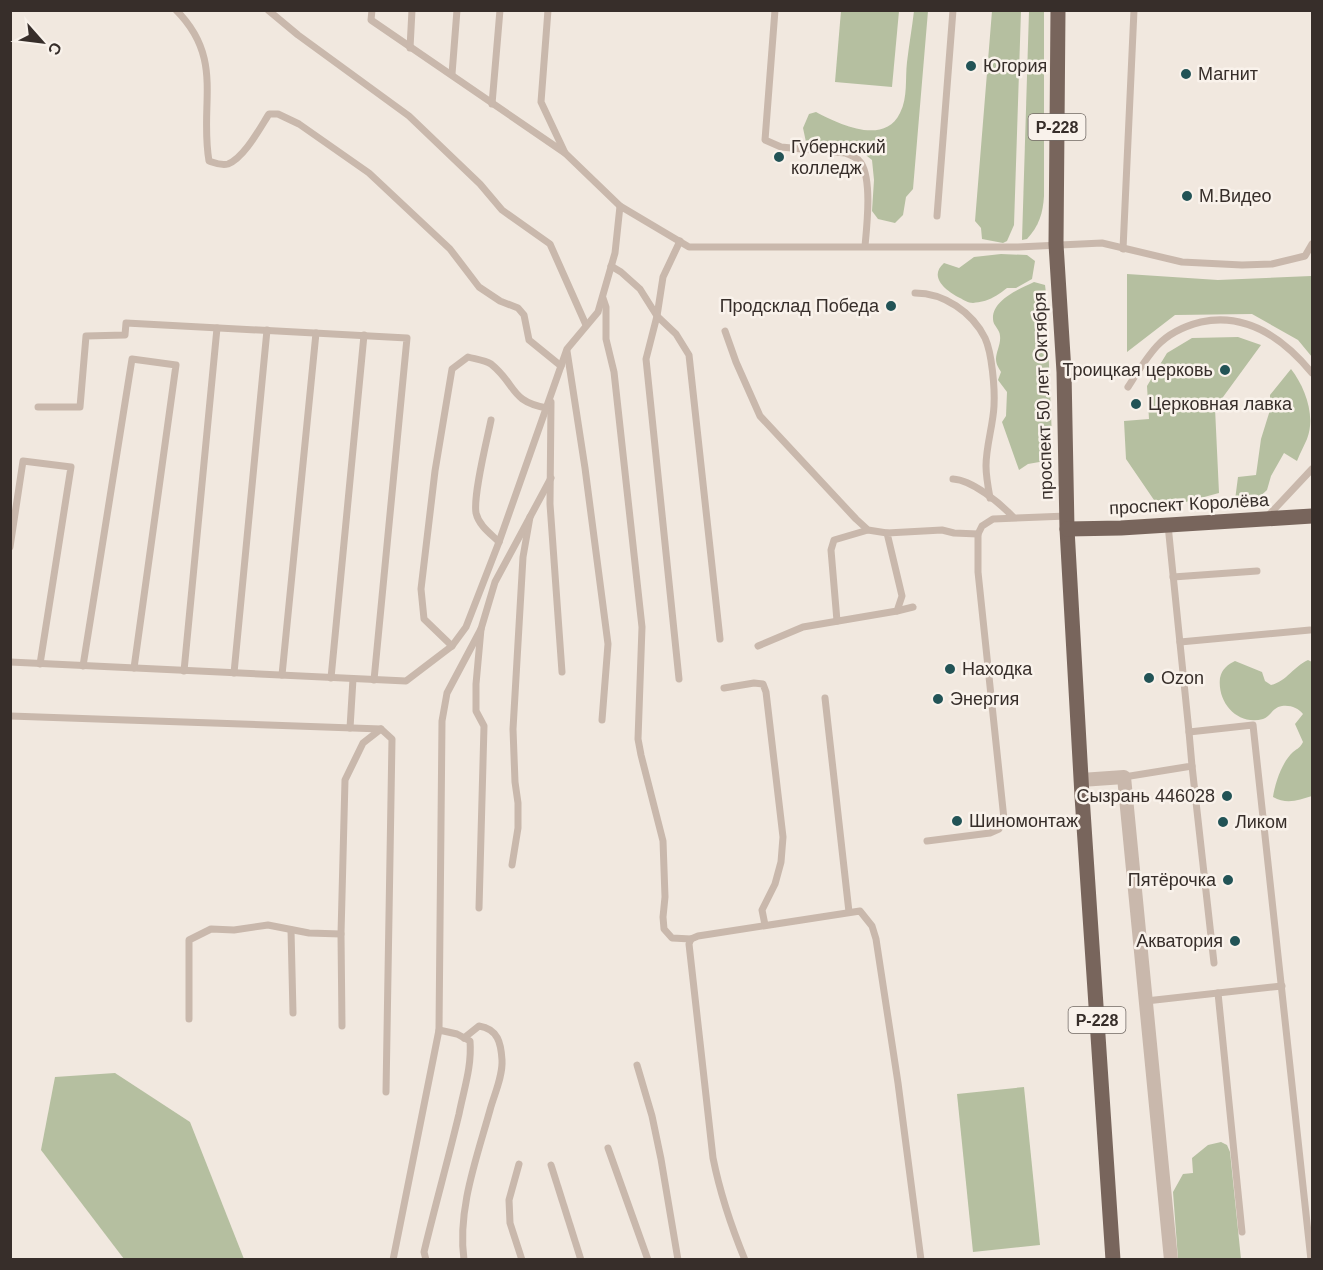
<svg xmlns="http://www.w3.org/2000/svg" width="1323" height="1270" font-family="Arial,sans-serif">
<rect width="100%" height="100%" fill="#f1e8df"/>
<!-- green -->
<g fill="#b5bfa0">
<polygon points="841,11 899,11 892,87 835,82"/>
<path d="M914,11H928L913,189L906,197L903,215L895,223L878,219L872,211L874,180L872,160L862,152L806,142L803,128L809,114L816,112C839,124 884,146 900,113C908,97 905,79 907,62C909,45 912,28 914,11Z"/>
<polygon points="992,11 1021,11 1014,225 1007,241 1003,243 982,239 981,228 975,221"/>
<path d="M1029,11H1044V196C1043,213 1039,226 1027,239L1022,240Z"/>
<path d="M1001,254L1027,255L1035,261L1032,279L1016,288H1007C994,298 989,301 973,303C968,303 964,300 960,298C946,291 928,277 944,263L959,268L974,257Z"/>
<polygon points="1312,273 1312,357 1298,340 1252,314 1175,315 1127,352 1127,274 1218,280 1311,276"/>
<path d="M1034,282L1045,285L1046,293L1052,438L1043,453L1045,461L1028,464L1019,470L1002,422L1006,416L1007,392L998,380L1001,372C999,368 996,365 996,359C996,352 1001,344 1000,336C1000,329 993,326 993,319C992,300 1019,289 1034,282Z"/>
<polygon points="1238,337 1261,345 1215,408 1219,493 1182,503 1154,500 1126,459 1124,421 1149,419 1147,386 1167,353 1192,338"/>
<path d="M1291,369C1305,387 1316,416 1307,439C1304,446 1300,453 1297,461L1284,453L1271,476L1267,490L1254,502L1235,500L1238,477L1256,475L1261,439L1270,410V395Z"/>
<path d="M1308,660L1312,662V796C1299,800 1287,805 1273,797C1275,783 1282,762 1293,752C1298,748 1300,748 1303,742L1295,724L1303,714C1298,708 1291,705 1282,706C1273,707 1271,716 1263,719C1238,726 1217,703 1220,678C1222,669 1227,665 1235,661L1262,672L1265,681L1271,685C1287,681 1294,666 1308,660Z"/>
<polygon points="115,1073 190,1122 244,1259 124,1259 41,1150 55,1077"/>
<polygon points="1024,1087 1040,1245 973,1252 957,1094"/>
<polygon points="1221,1142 1227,1145 1230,1152 1241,1259 1178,1259 1173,1192 1183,1174 1193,1173 1192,1158 1208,1145"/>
</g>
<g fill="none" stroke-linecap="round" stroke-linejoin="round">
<!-- service -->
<g stroke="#c9b8ac" stroke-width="7">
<path d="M176,10C225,59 199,104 209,161C215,163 221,166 228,164C244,158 260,128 269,114H278L299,124L369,173L450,249L479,287L500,301L518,308L524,315L529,340L561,366"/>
<polyline points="268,10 298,35 409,116 480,184 502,210 550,244 586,325"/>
<polyline points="372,10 371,20 565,153 620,206"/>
<polyline points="548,10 541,102 565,153"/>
<path d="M775,10L765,140L781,147L845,153C851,155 857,157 861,163C872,180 867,225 865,246"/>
<polyline points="410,48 412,10"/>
<polyline points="452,74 457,10"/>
<polyline points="492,104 500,10"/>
<polyline points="937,216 953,10"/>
<polyline points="1123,249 1134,10"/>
<polyline points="611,266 621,272 640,289 657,316 676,334 689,355 720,639"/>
<path d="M915,293C944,293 972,312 985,338C992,353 995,389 994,406C993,426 986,446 986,466C986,476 988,487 990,498"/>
<polyline points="603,298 606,307 606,339 614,372 642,627 638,739 641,755 663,841 665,897 663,917 664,929 672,938 691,939"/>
<polyline points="725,331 736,362 760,416 856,519 868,530 887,533"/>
<polyline points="567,351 585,468 608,644 602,720"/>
<polyline points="1064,372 1139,369"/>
<path d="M1128,387C1137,373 1146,358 1157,346C1169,333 1185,326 1201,322C1247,312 1284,339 1312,373"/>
<polyline points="551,402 550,504 562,672"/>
<polyline points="38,407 80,407 86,336 125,335 126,323 407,338 374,680"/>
<path d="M491,420C487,440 473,495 476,513C479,526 491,534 499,542"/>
<path d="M953,479C972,480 1000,503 1013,517"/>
<polyline points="1267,517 1312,469"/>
<polyline points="1168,525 1189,732 1253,725 1311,1260"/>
<polyline points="10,547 23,461 71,467 40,664"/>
<polyline points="1173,577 1257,571"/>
<polyline points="897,611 913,607"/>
<polyline points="837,621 831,550 834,540 868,530"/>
<polyline points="1180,642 1310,630"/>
<path d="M452,646L424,619L421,589L435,471L452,369L468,357C475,359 485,360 491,364C517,385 509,401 547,408"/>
<polyline points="758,646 803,627 897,611 902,596 887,533 942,530 954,533 978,534"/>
<polyline points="10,662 406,681 452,646 466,627 499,542 567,349 598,312 615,253 620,206 689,247 1018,247 1102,243 1182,262 1242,265 1272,264 1305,256 1312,244"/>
<polyline points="83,666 132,359 176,365 134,668"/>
<polyline points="184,671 217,328"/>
<polyline points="234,673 267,330"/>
<polyline points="282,675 316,333"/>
<polyline points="331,678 364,335"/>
<polyline points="679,679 646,359 657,316 663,277 680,241"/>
<polyline points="724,688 754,683 763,684 766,692 783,837 781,862 775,884 762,910 765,925"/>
<polyline points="825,698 849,912"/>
<polyline points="10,716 381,729 363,743 345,780 341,934 342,1026"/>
<polyline points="350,728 353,679"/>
<polyline points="381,729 392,739 386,1092"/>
<polyline points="1192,766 1214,963"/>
<polyline points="1124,777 1192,766 1189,732"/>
<polyline points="927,841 990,833 999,829 1004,819 978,572 978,534 982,526 993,519 1067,516"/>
<polyline points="512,865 518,828 518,803 515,782 513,729 523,557 530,517 551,478"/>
<polyline points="479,908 484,726 476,711 476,684 481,629 495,582 530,517"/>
<polyline points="291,930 293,1013"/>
<polyline points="1218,993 1242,1232"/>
<polyline points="1146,1001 1282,986"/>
<polyline points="189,1019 189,940 211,929 234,930 268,925 309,933 341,934"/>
<path d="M464,1038L479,1026C498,1029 501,1043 502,1060C503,1076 494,1095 490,1110C477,1157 457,1210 464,1260"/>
<polyline points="637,1065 652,1116 661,1159 678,1260"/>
<polyline points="608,1148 648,1260"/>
<polyline points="519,1164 509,1200 510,1223 522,1260"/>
<polyline points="551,1165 581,1260"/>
<polyline points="393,1260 439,1030 442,721 447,693 481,629"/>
<path d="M426,1260L424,1252C435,1206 448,1160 459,1114C464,1089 472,1066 470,1041L457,1034L439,1030"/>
<path d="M745,1260C731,1226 720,1193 713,1158L689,944L691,939L698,936L860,911L872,926L876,939L898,1083L921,1260"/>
</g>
<!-- minor -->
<polyline stroke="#c9b8ac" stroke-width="14" points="1081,780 1124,777 1171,1260"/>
<!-- primary -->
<g stroke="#78655c" stroke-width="15">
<polyline points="1058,10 1056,244 1064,372 1067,529 1082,796 1113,1260"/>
<polyline points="1067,529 1121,528 1312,516"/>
</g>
</g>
<!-- markers -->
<g fill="#225356" stroke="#f9f2eb" stroke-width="2">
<circle cx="971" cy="66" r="6"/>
<circle cx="1186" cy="74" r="6"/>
<circle cx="779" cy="157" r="6"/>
<circle cx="1187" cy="196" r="6"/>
<circle cx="891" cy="306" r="6"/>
<circle cx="1225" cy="370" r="6"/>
<circle cx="1136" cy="404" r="6"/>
<circle cx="950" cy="669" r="6"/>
<circle cx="1149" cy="678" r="6"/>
<circle cx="938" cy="699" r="6"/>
<circle cx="1227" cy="796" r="6"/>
<circle cx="957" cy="821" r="6"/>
<circle cx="1223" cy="822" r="6"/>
<circle cx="1228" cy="880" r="6"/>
<circle cx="1235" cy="941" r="6"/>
</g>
<g text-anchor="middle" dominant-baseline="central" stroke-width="5" stroke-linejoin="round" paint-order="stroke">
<!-- shield labels -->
<g fill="#f9f2eb" stroke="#716964" stroke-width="1.5">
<rect x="1028.5" y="114" width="57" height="26" rx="4.5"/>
<rect x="1068.5" y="1007" width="57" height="26" rx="4.5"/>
</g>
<g font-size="16" font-weight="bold" fill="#372e2a">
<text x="1057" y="127">Р-228</text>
<text x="1097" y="1020">Р-228</text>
</g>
<!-- poi labels -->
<g font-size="18" fill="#372e2a" stroke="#f9f2eb" text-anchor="start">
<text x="983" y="66">Югория</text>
<text x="1198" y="74">Магнит</text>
<text x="791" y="147">Губернский<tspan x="791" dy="21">колледж</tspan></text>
<text x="1199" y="196">М.Видео</text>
<text x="879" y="306" text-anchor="end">Продсклад Победа</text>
<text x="1213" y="370" text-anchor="end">Троицкая церковь</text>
<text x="1148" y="404">Церковная лавка</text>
<text x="962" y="669">Находка</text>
<text x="1161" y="678">Ozon</text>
<text x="950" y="699">Энергия</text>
<text x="1215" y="796" text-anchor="end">Сызрань 446028</text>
<text x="969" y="821">Шиномонтаж</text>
<text x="1235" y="822">Ликом</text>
<text x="1216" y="880" text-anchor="end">Пятёрочка</text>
<text x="1223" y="941" text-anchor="end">Акватория</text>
</g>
<!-- street labels -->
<g font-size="18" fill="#372e2a" stroke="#f9f2eb">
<text transform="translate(1043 396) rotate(-92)">проспект 50 лет Октября</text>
<text transform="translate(1189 504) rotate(-3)">проспект Королёва</text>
</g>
</g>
<!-- border -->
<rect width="1323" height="1270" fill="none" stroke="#372e2a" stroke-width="24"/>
<!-- north arrow -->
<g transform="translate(42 42) rotate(118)" stroke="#f9f2eb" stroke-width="4.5" paint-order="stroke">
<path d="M0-4.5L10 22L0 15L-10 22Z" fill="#372e2a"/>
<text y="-9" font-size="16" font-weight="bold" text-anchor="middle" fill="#372e2a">С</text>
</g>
</svg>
